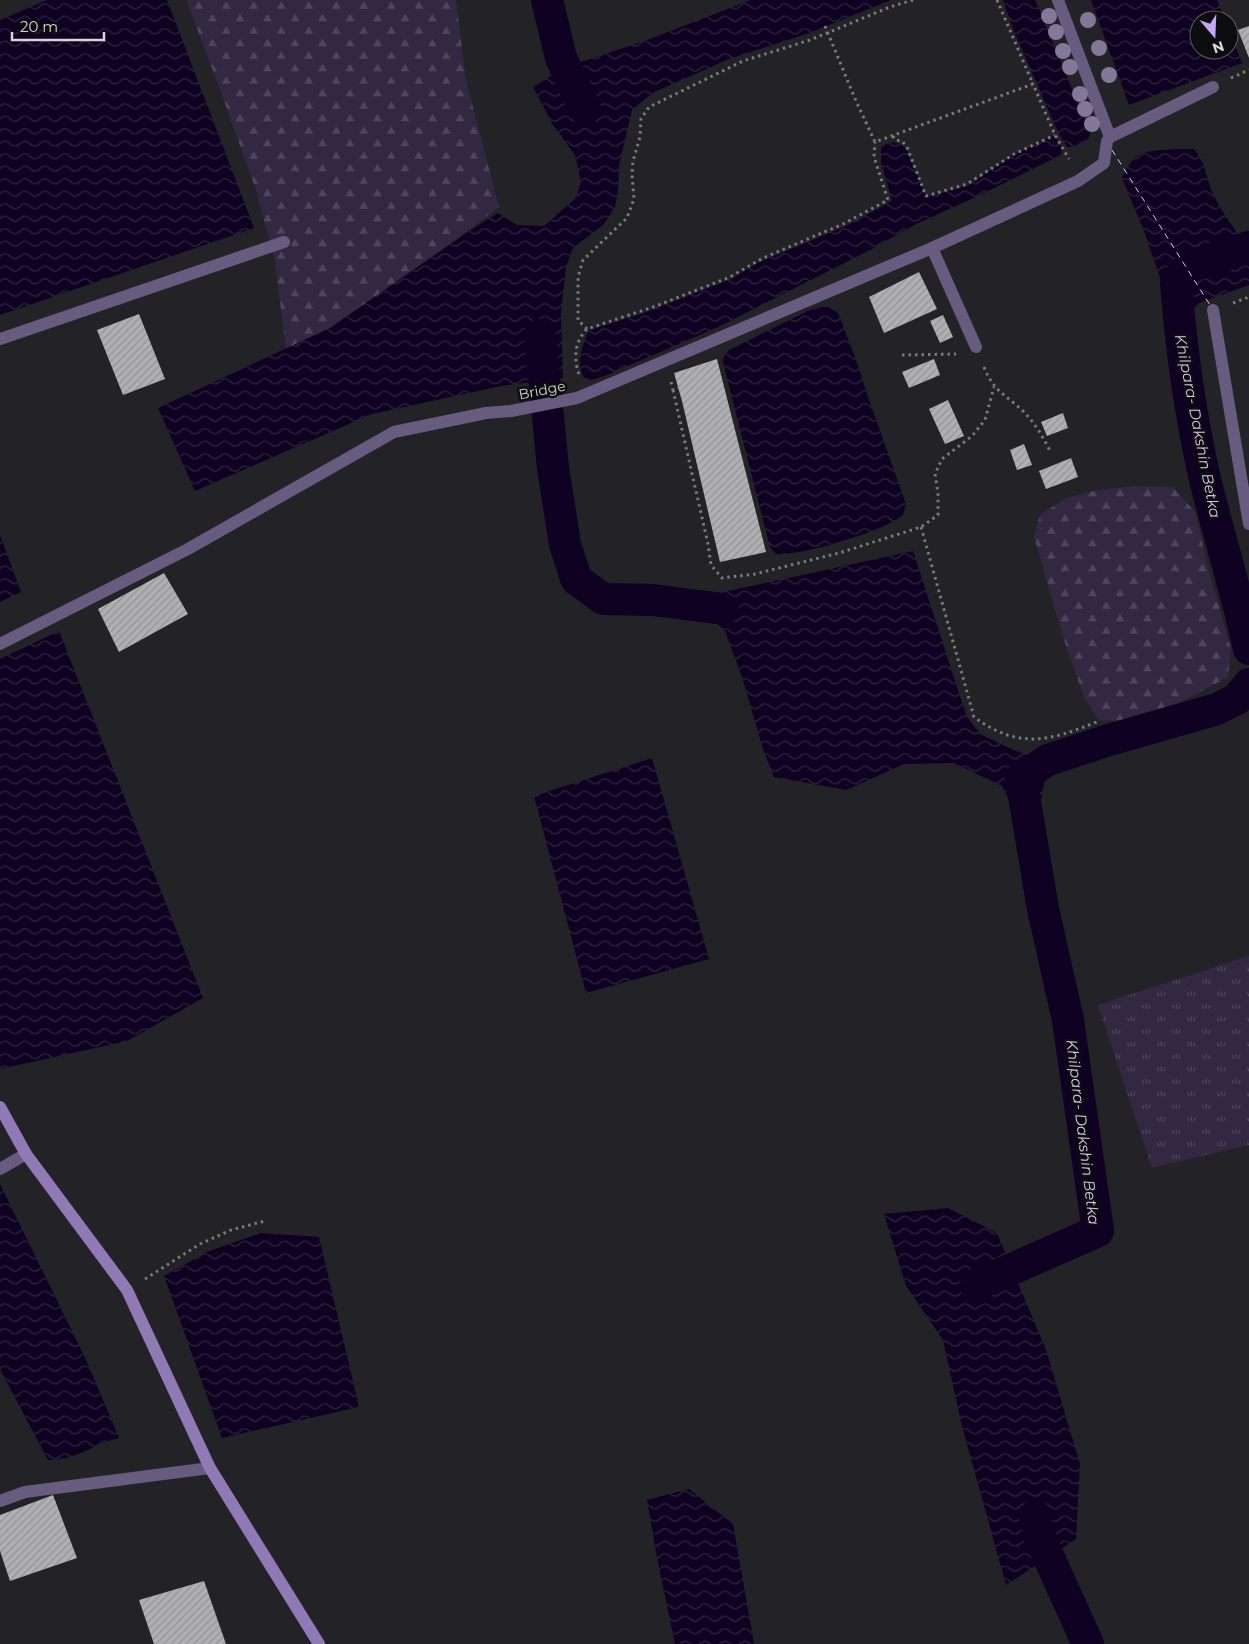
<svg xmlns="http://www.w3.org/2000/svg" width="1249" height="1644" font-family="Montserrat,sans-serif">
<defs>
<pattern id="grass-tufts" width="24" height="20" patternUnits="userSpaceOnUse" patternTransform="scale(1.25)"><rect width="24" height="20" fill="#322842"/><path d="M3 7l-1-3M5 7V3M7 7l1-3M15 17l-1-3M17 17v-4M19 17l1-3" fill="none" stroke="#4f465d"/></pattern>
<pattern id="forest-firs" width="22" height="20" patternUnits="userSpaceOnUse" patternTransform="scale(1.25)"><rect width="22" height="20" fill="#322842"/><path d="M5 1l3.5 6h-7zM16 11l3.5 6h-7z" fill="#4f465d"/></pattern>
<pattern id="water-waves" width="16" height="10" patternUnits="userSpaceOnUse" patternTransform="scale(1.25)"><rect width="16" height="10" fill="#0e0121"/><path d="M0 5q4-4 8 0t8 0" fill="none" stroke="#302540"/></pattern>
<pattern id="building-hatch" width="6" height="6" patternUnits="userSpaceOnUse" patternTransform="scale(1.25)"><rect width="6" height="6" fill="#b0afb3"/><path d="M-1 1l2-2M0 6l6-6M5 7l2-2" fill="none" stroke="#949396"/></pattern>
</defs>
<rect width="100%" height="100%" fill="#232226"/>
<!-- grass -->
<polygon fill="url(#grass-tufts)" points="1249,956 1249,1145 1152,1168 1098,1005"/>
<!-- forest -->
<g fill="url(#forest-firs)">
<polygon points="186,0 456,0 466,80 499,207 448,246 330,328 286,349 275,262 256,190 218,84"/>
<polygon points="1136,486 1173,487 1196,513 1207,565 1231,649 1228,677 1179,703 1126,720 1099,721 1084,697 1065,643 1034,537 1040,515 1066,498 1098,490"/>
</g>
<!-- water -->
<g fill="url(#water-waves)">
<polygon points="47,0 167,0 254,228 0,315 0,20"/>
<polygon points="751,0 891,0 809,33 729,59 652,93 632,110 619,165 618,190 615,207 604,224 573,248 566,267 561,313 563,378 501,386 372,414 195,491 158,408 330,328 469,231 498,213 517,225 544,226 576,198 581,182 575,155 553,125 533,87 566,67 647,40"/>
<polygon points="1003,0 1035,0 1090,132 1089,138 1077,147 1067,147 1058,132 1013,29"/>
<polygon points="1091,0 1217,0 1225,20 1199,20 1199,50 1229,50 1229,31 1242,63 1129,105"/>
<path d="M1053,136L1060,143L1062,153L1059,156L978,196L916,224L874,248L716,328L607,375L592,380L584,378C575,363 583,345 589,330L641,314L731,279L757,263L844,227L892,201L881,162V148C890,140 899,141 906,149L926,197L967,186L1014,155Z"/>
<path d="M1174,149H1194C1207,165 1206,179 1214,196C1221,210 1231,224 1240,237H1249V285L1199,303L1189,313L1184,333H1176L1172,313L1144,231L1122,178C1135,149 1145,152 1174,149Z"/>
<path d="M816,307H828L838,313L855,357L868,397L906,504L903,515C899,518 895,521 890,523C867,535 800,556 776,554L770,547L723,362L724,356L729,350Z"/>
<polygon points="0,535 21,592 0,602"/>
<polygon points="913,551 966,715 980,734 1009,748 1029,756 1047,753 1054,764 1045,779 1036,825 1021,823 1002,786 954,763 904,764 846,790 774,777 763,749 743,680 725,631 714,620 678,609 680,596 719,593"/>
<polygon points="59,631 203,998 127,1041 0,1069 0,659"/>
<polygon points="652,758 709,959 586,993 534,796"/>
<path d="M0,1184L87,1362L119,1438C94,1444 74,1461 48,1460L0,1369Z"/>
<polygon points="948,1208 997,1233 1046,1350 1080,1464 1076,1539 1006,1585 962,1426 943,1340 906,1286 884,1214"/>
<polygon points="261,1233 319,1237 359,1407 222,1438 164,1276 209,1251"/>
<polygon points="689,1489 733,1524 754,1644 675,1644 657,1558 647,1500"/>
</g>
<g fill="none" stroke-linecap="round" stroke-linejoin="round">
<!-- canal -->
<g stroke="#0e0121" stroke-width="32">
<polyline points="547,0 561,58 585,109"/>
<path d="M1249,247L1189,267L1176,283C1181,347 1190,412 1204,475C1218,533 1236,590 1249,649"/>
<polyline points="540,335 553,468 565,544 576,579 603,599 653,600 723,609"/>
<polyline points="977,1289 976,1285 1098,1231 1068,1020 1043,909 1021,778 1048,760 1109,740 1217,709 1237,699 1249,684"/>
<polyline points="1035,1516 1040,1538 1088,1644"/>
</g>
<!-- ferry -->
<polyline stroke="#d7c9f4" stroke-width="1" stroke-dasharray="6 5" stroke-linecap="butt" points="1112,150 1210,305"/>
</g>
<!-- building -->
<g fill="url(#building-hatch)">
<polygon points="1249,26 1249,58 1238,30"/>
<polygon points="919,272 937,309 884,333 869,297"/>
<polygon points="139,314 165,379 123,395 97,330"/>
<polygon points="943,315 953,337 940,343 930,321"/>
<polygon points="717,359 766,552 720,562 682,401 674,373"/>
<polygon points="934,359 940,375 909,388 902,372"/>
<polygon points="948,400 964,436 945,444 929,409"/>
<polygon points="1063,413 1068,428 1047,436 1041,422"/>
<polygon points="1024,444 1032,465 1017,470 1010,450"/>
<polygon points="1071,458 1078,477 1046,489 1039,471"/>
<polygon points="164,573 188,614 119,652 98,609"/>
<polygon points="53,1495 77,1558 10,1581 0,1551 0,1515"/>
<polygon points="204,1581 226,1644 154,1644 139,1600"/>
</g>
<g fill="none" stroke-linecap="round" stroke-linejoin="round">
<!-- path -->
<g stroke="#7a797d" stroke-width="3" stroke-dasharray="2.5 4" stroke-linecap="butt">
<polyline points="997,0 1033,84"/>
<polyline points="825,26 856,101 875,142 1033,84 1055,135 1069,159"/>
<polyline points="1231,78 1249,70"/>
<polyline points="893,136 895,140 902,141 907,147 926,196 967,184 1014,154 1055,135"/>
<polyline points="1233,303 1249,297"/>
<polyline points="587,329 578,320 578,277 583,260 627,218 634,199 632,174 633,161 640,137 641,119 649,107 743,61 810,40 890,7 913,0"/>
<polyline points="902,355 956,354"/>
<path d="M984,367C994,392 1005,394 1023,411C1035,423 1043,437 1050,451"/>
<path d="M579,374C573,358 575,341 587,329L656,306L730,277L763,258L843,224L888,200L874,157L875,142"/>
<polyline points="671,382 673,390 678,388"/>
<polyline points="673,390 708,544 711,565 722,578 755,574 839,553 921,527 938,515 938,493 935,474 942,459 972,436 985,420 994,387"/>
<path d="M921,527L974,717C1019,750 1050,741 1099,721"/>
<polyline points="145,1279 200,1244 231,1230 265,1221"/>
</g>
<!-- street -->
<g stroke="#685b80" stroke-width="12">
<polyline points="1110,137 1213,87"/>
<polyline points="932,248 976,347"/>
<polyline points="1213,310 1249,524"/>
<polyline points="0,339 284,242"/>
<polyline points="0,644 188,549 394,432 486,413 511,411 577,398 932,248 1078,181 1104,163 1107,141 1110,137 1058,0"/>
<polyline points="0,1169 26,1154"/>
<polyline points="0,1501 25,1492 210,1468"/>
</g>
<!-- secondary -->
<polyline stroke="#8f7ab5" stroke-width="12" points="0,1107 26,1154 127,1290 210,1468 319,1644"/>
</g>
<!-- trees -->
<g fill="#837899">
<circle cx="1049" cy="16" r="8"/>
<circle cx="1088" cy="20" r="8"/>
<circle cx="1056" cy="32" r="8"/>
<circle cx="1099" cy="48" r="8"/>
<circle cx="1063" cy="51" r="8"/>
<circle cx="1070" cy="67" r="8"/>
<circle cx="1109" cy="75" r="8"/>
<circle cx="1080" cy="94" r="8"/>
<circle cx="1085" cy="109" r="8"/>
<circle cx="1092" cy="124" r="8"/>
</g>
<g text-anchor="middle" dominant-baseline="central" stroke-width="5" stroke-linejoin="round" paint-order="stroke">
<!-- street labels -->
<g font-size="14" fill="#d6d5d8" stroke="#0d0c0e">
<text transform="translate(542 390) rotate(-11)">Bridge</text>
</g>
<!-- water labels -->
<g font-size="15" font-style="italic" fill="#d7c9f4" stroke="#0d0c0e">
<text transform="translate(1198 426) rotate(79)">Khilpara- Dakshin Betka</text>
<text transform="translate(1083 1132) rotate(83)">Khilpara- Dakshin Betka</text>
</g>
</g>
<!-- north arrow -->
<g transform="translate(1214 35) rotate(161)"><circle r="24" fill="#0d0c0e" stroke="#5d5c5f"/>
<path d="M0-4L9 19L0 12L-9 19Z" fill="#c2a8f2"/>
<text y="-8" font-size="14" font-weight="bold" text-anchor="middle" fill="#d6d5d8">N</text>
</g>
<!-- scale -->
<path d="M12 32v8h92v-8" fill="none" stroke="#d6d5d8" stroke-width="2.5"/>
<text x="20" y="32" font-size="15" fill="#d6d5d8" stroke="#0d0c0e" stroke-width="4" paint-order="stroke">20 m</text>
</svg>
